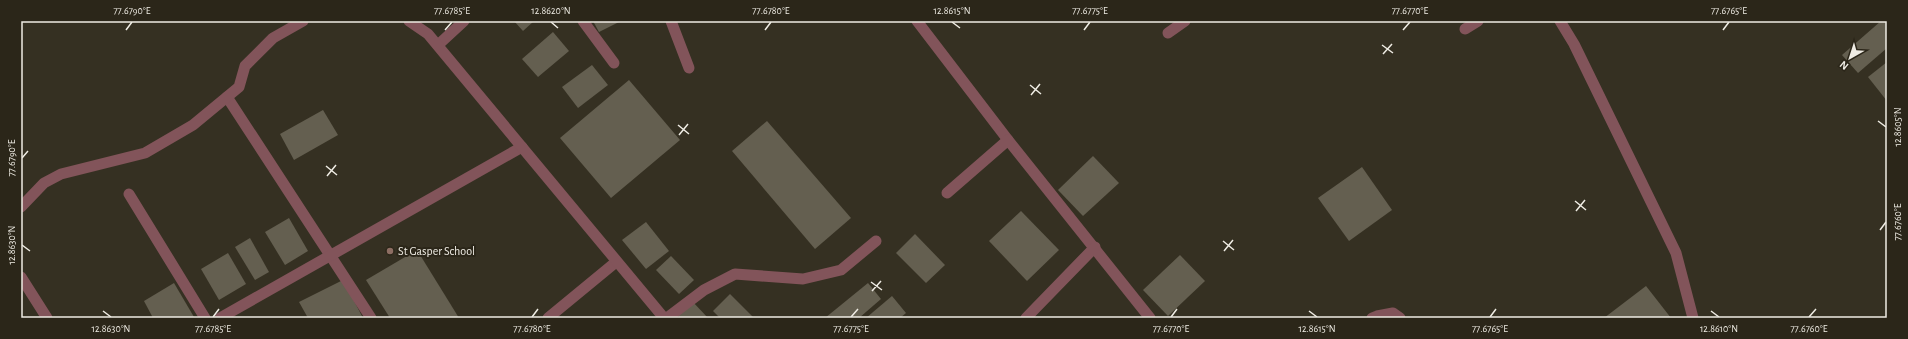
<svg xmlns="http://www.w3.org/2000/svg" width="1908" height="339" font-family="'Alegreya Sans',sans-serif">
<rect width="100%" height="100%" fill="#353022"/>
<!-- building -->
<g fill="#645f50">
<polygon points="514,21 534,21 523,31"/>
<polygon points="593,21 621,21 599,32"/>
<polygon points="1881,21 1884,21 1887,25 1887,48 1858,73 1842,55"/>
<polygon points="553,32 569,51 538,77 522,59"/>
<polygon points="1887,62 1887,101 1868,77"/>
<polygon points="592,65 608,85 578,108 562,87"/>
<polygon points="629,80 680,140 611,198 560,138"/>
<polygon points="323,110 338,135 294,160 280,134"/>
<polygon points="767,121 851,218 815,249 732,151"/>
<polygon points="1093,156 1119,183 1083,216 1058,190"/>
<polygon points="1362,167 1392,210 1349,241 1318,198"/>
<polygon points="1021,211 1059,250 1027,281 989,241"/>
<polygon points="289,218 308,251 285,265 265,232"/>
<polygon points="646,222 669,251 646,269 622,240"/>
<polygon points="915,234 945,265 926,283 896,253"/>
<polygon points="250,238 269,272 255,280 235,247"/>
<polygon points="417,250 459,318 390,318 366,280"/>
<polygon points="228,253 246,284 219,300 201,269"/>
<polygon points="1180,255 1205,281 1168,316 1143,290"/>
<polygon points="671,256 694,280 679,294 656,270"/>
<polygon points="343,280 363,318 308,318 299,302"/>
<polygon points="174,283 194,317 153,318 144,301"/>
<polygon points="868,283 881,299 859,318 825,318"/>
<polygon points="1646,286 1671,318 1604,318"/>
<polygon points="730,294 754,318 720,318 713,311"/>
<polygon points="892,296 906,313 900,318 866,318"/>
<polygon points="692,301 708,318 680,318 677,315"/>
</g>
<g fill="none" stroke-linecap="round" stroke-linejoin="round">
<!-- minor -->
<g stroke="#82545a" stroke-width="11">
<polyline points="583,21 614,63"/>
<polyline points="671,21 689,68"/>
<polyline points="917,21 1008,140 1150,318"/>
<polyline points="1560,21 1574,44 1676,253 1693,318"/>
<polyline points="1465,29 1478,21"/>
<polyline points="1168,33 1185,21"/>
<polyline points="438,45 464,21"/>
<polyline points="227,97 371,318"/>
<polyline points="947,193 1008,140"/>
<polyline points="129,194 205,318"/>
<polyline points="21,207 44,183 61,174 145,153 193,125 239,87 245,66 273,38 303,21"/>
<polyline points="21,277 47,318"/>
<polyline points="220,318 522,147"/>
<polyline points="548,318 616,262"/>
<polyline points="667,318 704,290 735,274 803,279 841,270 876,241"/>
<polyline points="1026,318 1095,247"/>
<polyline points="1372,318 1377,316 1393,313 1400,318"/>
</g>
<!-- tertiary -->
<polyline stroke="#82545a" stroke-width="11" points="409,21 428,34 664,318"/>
</g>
<!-- ticks -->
<path fill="none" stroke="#efece4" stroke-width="1.5" d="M551,22L558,28M952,22L960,28M126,30L132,22M445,30L452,22M765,30L771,22M1084,30L1090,22M1403,30L1410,22M1723,30L1729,22M1382,45L1393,53M1383,54L1392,44M1030,85L1041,94M1031,95L1040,84M1878,121L1886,127M678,125L689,134M679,135L688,124M22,158L28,151M326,166L337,175M327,176L336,165M1575,201L1586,210M1576,211L1585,200M1880,230L1886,222M1223,241L1234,250M22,245L30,251M1224,251L1233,240M871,282L882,290M872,291L881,281M103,311L111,317M1309,311L1317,317M1711,311L1719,317M213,317L219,309M532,317L538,309M851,317L858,309M1171,317L1177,309M1490,317L1496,309M1809,317L1816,309"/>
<!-- markers -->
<circle fill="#8d6e63" stroke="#2b2619" stroke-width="1.5" cx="390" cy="251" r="4"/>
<g text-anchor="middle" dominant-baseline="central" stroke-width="4" stroke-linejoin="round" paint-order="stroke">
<!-- poi labels -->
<g font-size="12" fill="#efece4" stroke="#2b2619" text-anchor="start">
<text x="398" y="251">St Gasper School</text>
</g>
</g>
<!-- border -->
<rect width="1908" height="339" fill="none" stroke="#2b2619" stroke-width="44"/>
<!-- north arrow -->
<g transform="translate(1850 58) rotate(219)" stroke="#2b2619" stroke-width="3" paint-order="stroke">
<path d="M0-3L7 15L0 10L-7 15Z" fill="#efece4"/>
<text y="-6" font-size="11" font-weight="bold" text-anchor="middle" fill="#efece4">N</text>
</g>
<rect x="22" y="22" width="1864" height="295" fill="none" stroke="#efece4" stroke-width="1.5"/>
<g font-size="10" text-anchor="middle" fill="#efece4">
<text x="132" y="14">77.6790°E</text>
<text x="452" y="14">77.6785°E</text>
<text x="551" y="14">12.8620°N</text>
<text x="771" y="14">77.6780°E</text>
<text x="952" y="14">12.8615°N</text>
<text x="1090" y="14">77.6775°E</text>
<text x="1410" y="14">77.6770°E</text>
<text x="1729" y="14">77.6765°E</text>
<text transform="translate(1897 127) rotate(-90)" y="4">12.8605°N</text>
<text transform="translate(11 158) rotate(-90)" y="4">77.6790°E</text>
<text transform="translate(1897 222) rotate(-90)" y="4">77.6760°E</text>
<text transform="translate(11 245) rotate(-90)" y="4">12.8630°N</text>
<text x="111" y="332">12.8630°N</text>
<text x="213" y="332">77.6785°E</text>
<text x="532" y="332">77.6780°E</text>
<text x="851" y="332">77.6775°E</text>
<text x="1171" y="332">77.6770°E</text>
<text x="1317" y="332">12.8615°N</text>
<text x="1490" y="332">77.6765°E</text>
<text x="1719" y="332">12.8610°N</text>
<text x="1809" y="332">77.6760°E</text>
</g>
</svg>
